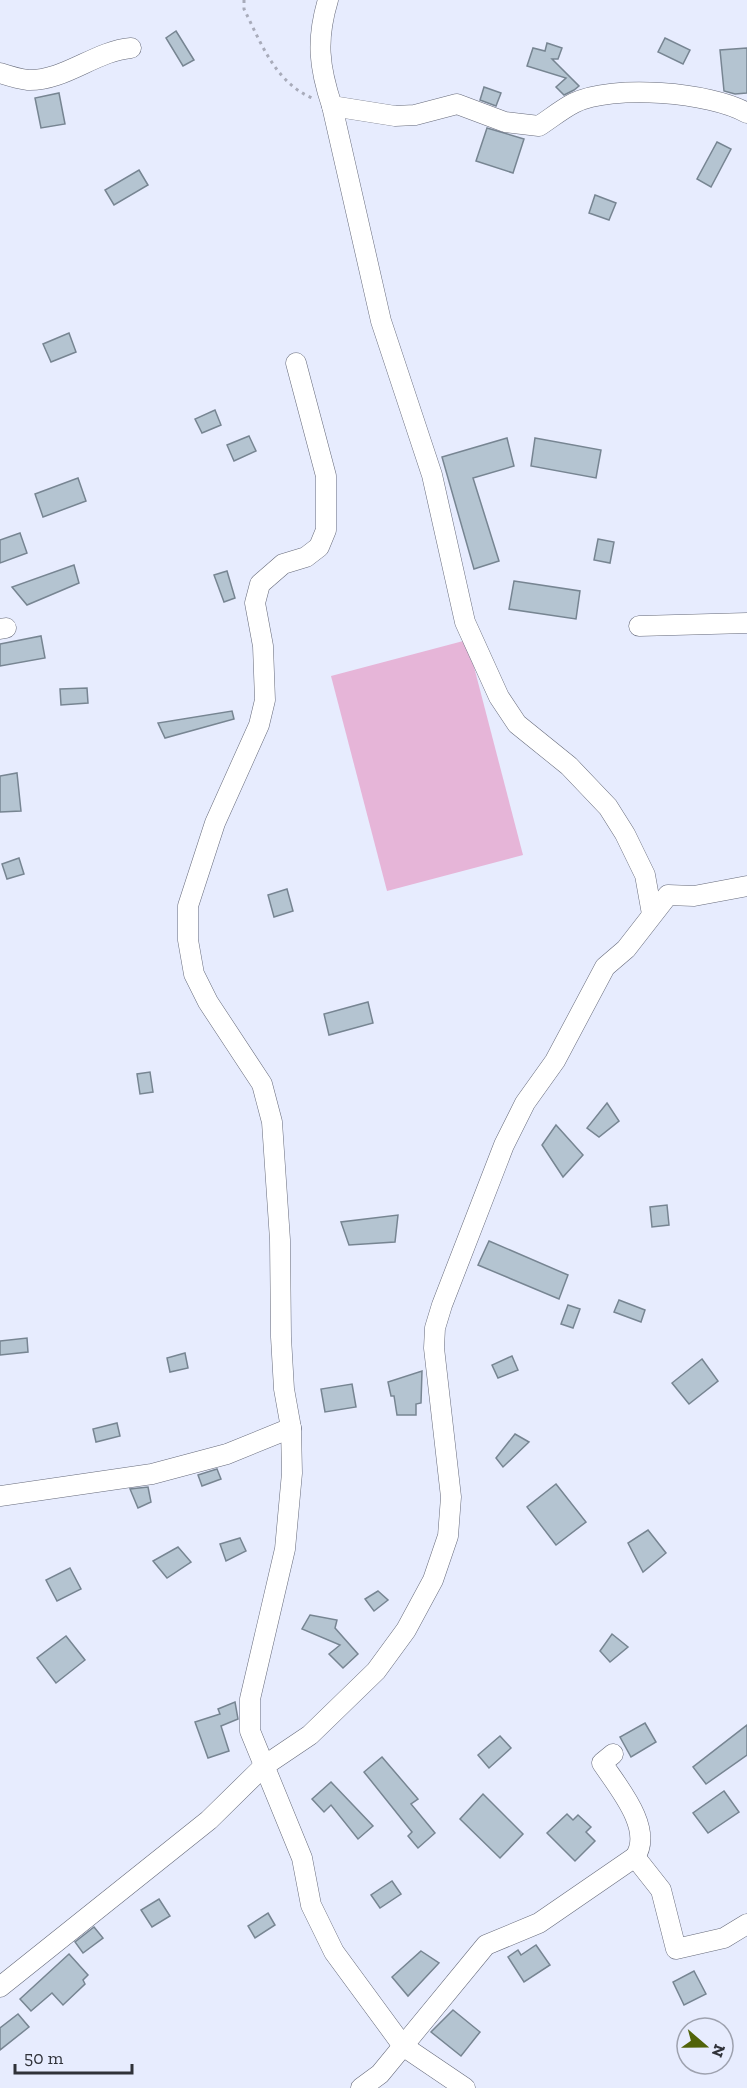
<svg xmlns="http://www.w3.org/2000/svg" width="747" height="2088" font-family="'Zilla Slab',serif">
<rect width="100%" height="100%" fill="#e7ecfe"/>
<!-- green -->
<polygon fill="#e6b5d8" points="467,640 523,855 387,891 331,676"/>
<!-- building -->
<g fill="#b4c4d1" stroke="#778592" stroke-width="1.5">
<polygon points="176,31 194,60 183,66 166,38"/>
<polygon points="665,38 690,50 683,64 658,52"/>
<polygon points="547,43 562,48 558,59 552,59 579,86 574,90 564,95 556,87 566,78 527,66 533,48 545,51"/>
<polygon points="747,48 747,93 735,94 724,91 720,50"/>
<polygon points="484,87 501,93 496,106 480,100"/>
<polygon points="59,93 65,124 41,128 35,98"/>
<polygon points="487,128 524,139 513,173 476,161"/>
<polygon points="717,142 731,149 711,187 697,179"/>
<polygon points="139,170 148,185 114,205 105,190"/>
<polygon points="595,195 616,203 609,220 589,213"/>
<polygon points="69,333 76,352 51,362 43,344"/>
<polygon points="215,410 221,425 202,433 195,419"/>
<polygon points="249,436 256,451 234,461 227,445"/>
<polygon points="507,438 514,466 473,478 499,561 474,569 442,457"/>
<polygon points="535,438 601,450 596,478 531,466"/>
<polygon points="78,478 86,501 43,517 35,494"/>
<polygon points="20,533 27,553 0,563 0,540"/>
<polygon points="598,539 614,542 610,563 594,560"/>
<polygon points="74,565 79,583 27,605 12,587"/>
<polygon points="227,571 235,598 224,602 214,575"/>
<polygon points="514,581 580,591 576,619 509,609"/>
<polygon points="41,636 45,658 0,666 0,644"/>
<polygon points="87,688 88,703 61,705 60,689"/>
<polygon points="232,711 234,719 165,738 158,723"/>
<polygon points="17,773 21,811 0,812 0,776"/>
<polygon points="19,858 24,874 7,879 2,864"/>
<polygon points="287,889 293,911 274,917 268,895"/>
<polygon points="368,1002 373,1023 329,1035 324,1014"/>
<polygon points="150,1072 153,1092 140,1094 137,1074"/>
<polygon points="607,1103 619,1121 599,1137 587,1128"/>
<polygon points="556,1125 583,1155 563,1177 542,1145"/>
<polygon points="667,1205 669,1225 652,1227 650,1207"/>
<polygon points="398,1215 395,1242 349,1245 341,1222"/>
<polygon points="489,1241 568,1275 559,1299 478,1265"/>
<polygon points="619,1300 645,1310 641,1322 614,1312"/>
<polygon points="568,1305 580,1309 573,1328 561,1324"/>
<polygon points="27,1338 28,1352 0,1355 0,1341"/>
<polygon points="185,1353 188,1368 170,1372 167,1358"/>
<polygon points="512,1356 518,1370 498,1378 492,1365"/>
<polygon points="702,1359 718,1381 689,1404 672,1383"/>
<polygon points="422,1371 421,1403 416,1404 416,1415 397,1415 394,1396 391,1396 388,1382"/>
<polygon points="352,1384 356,1407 325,1412 321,1389"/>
<polygon points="117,1423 120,1436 96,1442 93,1429"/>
<polygon points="515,1434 529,1442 503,1467 496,1458"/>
<polygon points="217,1469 221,1479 202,1486 198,1475"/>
<polygon points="556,1484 586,1522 556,1545 527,1507"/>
<polygon points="148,1487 151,1502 138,1508 130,1489"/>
<polygon points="648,1530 666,1553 643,1572 628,1543"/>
<polygon points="240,1538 246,1551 226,1561 220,1544"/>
<polygon points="178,1547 191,1562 167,1578 153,1561"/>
<polygon points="70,1568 81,1589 57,1601 46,1580"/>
<polygon points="378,1591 388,1600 374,1611 365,1599"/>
<polygon points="310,1615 337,1620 335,1628 358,1654 343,1668 329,1654 340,1645 302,1629"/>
<polygon points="612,1634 628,1647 610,1662 600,1651"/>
<polygon points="66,1636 85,1660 56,1683 37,1658"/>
<polygon points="235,1702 238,1719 221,1726 229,1751 208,1758 195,1722 220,1714 218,1709"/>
<polygon points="645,1723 656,1742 631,1757 620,1737"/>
<polygon points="747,1725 747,1755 706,1784 693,1767"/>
<polygon points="500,1736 511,1748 489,1768 478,1755"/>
<polygon points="382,1757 418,1799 411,1804 435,1833 418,1848 408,1836 412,1832 364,1772"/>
<polygon points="331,1782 373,1826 358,1839 331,1805 324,1812 312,1799"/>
<polygon points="724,1791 739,1812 708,1833 693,1813"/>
<polygon points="483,1794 523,1834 500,1858 460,1819"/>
<polygon points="567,1814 573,1820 578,1815 591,1827 586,1832 595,1841 575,1861 547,1833"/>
<polygon points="392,1881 401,1894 380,1908 371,1895"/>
<polygon points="159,1899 170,1916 152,1927 141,1910"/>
<polygon points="268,1913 275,1925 255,1938 248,1926"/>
<polygon points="94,1927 103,1938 83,1953 75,1942"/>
<polygon points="536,1945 550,1965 524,1982 508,1957 518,1950 521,1955"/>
<polygon points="421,1951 439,1963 408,1996 392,1977"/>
<polygon points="69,1954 88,1975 83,1980 85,1984 63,2005 52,1993 31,2011 20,1999"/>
<polygon points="694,1971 706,1994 684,2005 673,1982"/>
<polygon points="453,2010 480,2032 461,2056 431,2032"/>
<polygon points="18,2014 29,2027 0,2050 0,2028"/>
</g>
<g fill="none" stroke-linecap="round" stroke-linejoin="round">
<defs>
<g id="minor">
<path d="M328,0C316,40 319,67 332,106L381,321L432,475L465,622L499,697L517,724L569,766L608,807L625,834L645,875L652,914"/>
<path d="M0,73C9,76 19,79 28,80C65,81 95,51 131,48"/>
<path d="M332,106L395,116L415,115L457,104L505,122L539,126C550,119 562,109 574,103C612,84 711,92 747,113"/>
<polyline points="296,363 326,476 326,530 319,547 306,557 283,564 260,584 255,603 263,646 265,700 259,725 215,823 188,906 188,940 194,974 208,1002 262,1084 272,1122 280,1240 281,1337 284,1389 291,1428 292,1473 285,1549 250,1699 250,1731 302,1858 311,1905 334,1952 403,2046 465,2088"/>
<polyline points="639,626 747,623"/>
<polyline points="0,629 6,628"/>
<polyline points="0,1496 152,1474 227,1454 291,1428"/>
<path d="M613,1754L602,1763C618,1787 654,1829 635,1857"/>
<polyline points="0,1987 209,1820 264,1766 310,1735 376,1671 406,1630 433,1580 448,1536 451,1497 434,1348 435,1328 442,1305 504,1145 525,1103 555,1061 605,967 626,949 668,895 694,896 747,886"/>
<polyline points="361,2088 380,2074 486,1945 539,1923 635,1857 661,1890 676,1949 724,1938 747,1924"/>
</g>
</defs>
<!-- minor casing -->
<use href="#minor" stroke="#666a7a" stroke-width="21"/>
<!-- path -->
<path stroke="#a8abba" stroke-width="3" stroke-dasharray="3 4.5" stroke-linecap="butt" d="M244,0V9C261,43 275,82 312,98"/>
<!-- minor -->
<use href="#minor" stroke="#fff" stroke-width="20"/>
</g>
<!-- north arrow -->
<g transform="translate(705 2046) rotate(110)"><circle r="28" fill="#e7ecfe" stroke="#9ea2af" stroke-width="1.5"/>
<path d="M0-4.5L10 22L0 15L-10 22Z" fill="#51630a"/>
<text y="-9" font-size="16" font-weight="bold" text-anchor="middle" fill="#303239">N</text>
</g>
<!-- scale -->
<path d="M15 2064v9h117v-9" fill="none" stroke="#303239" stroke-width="3"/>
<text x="24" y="2064" font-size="18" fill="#303239" stroke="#e7ecfe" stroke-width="4.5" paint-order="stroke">50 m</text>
</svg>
